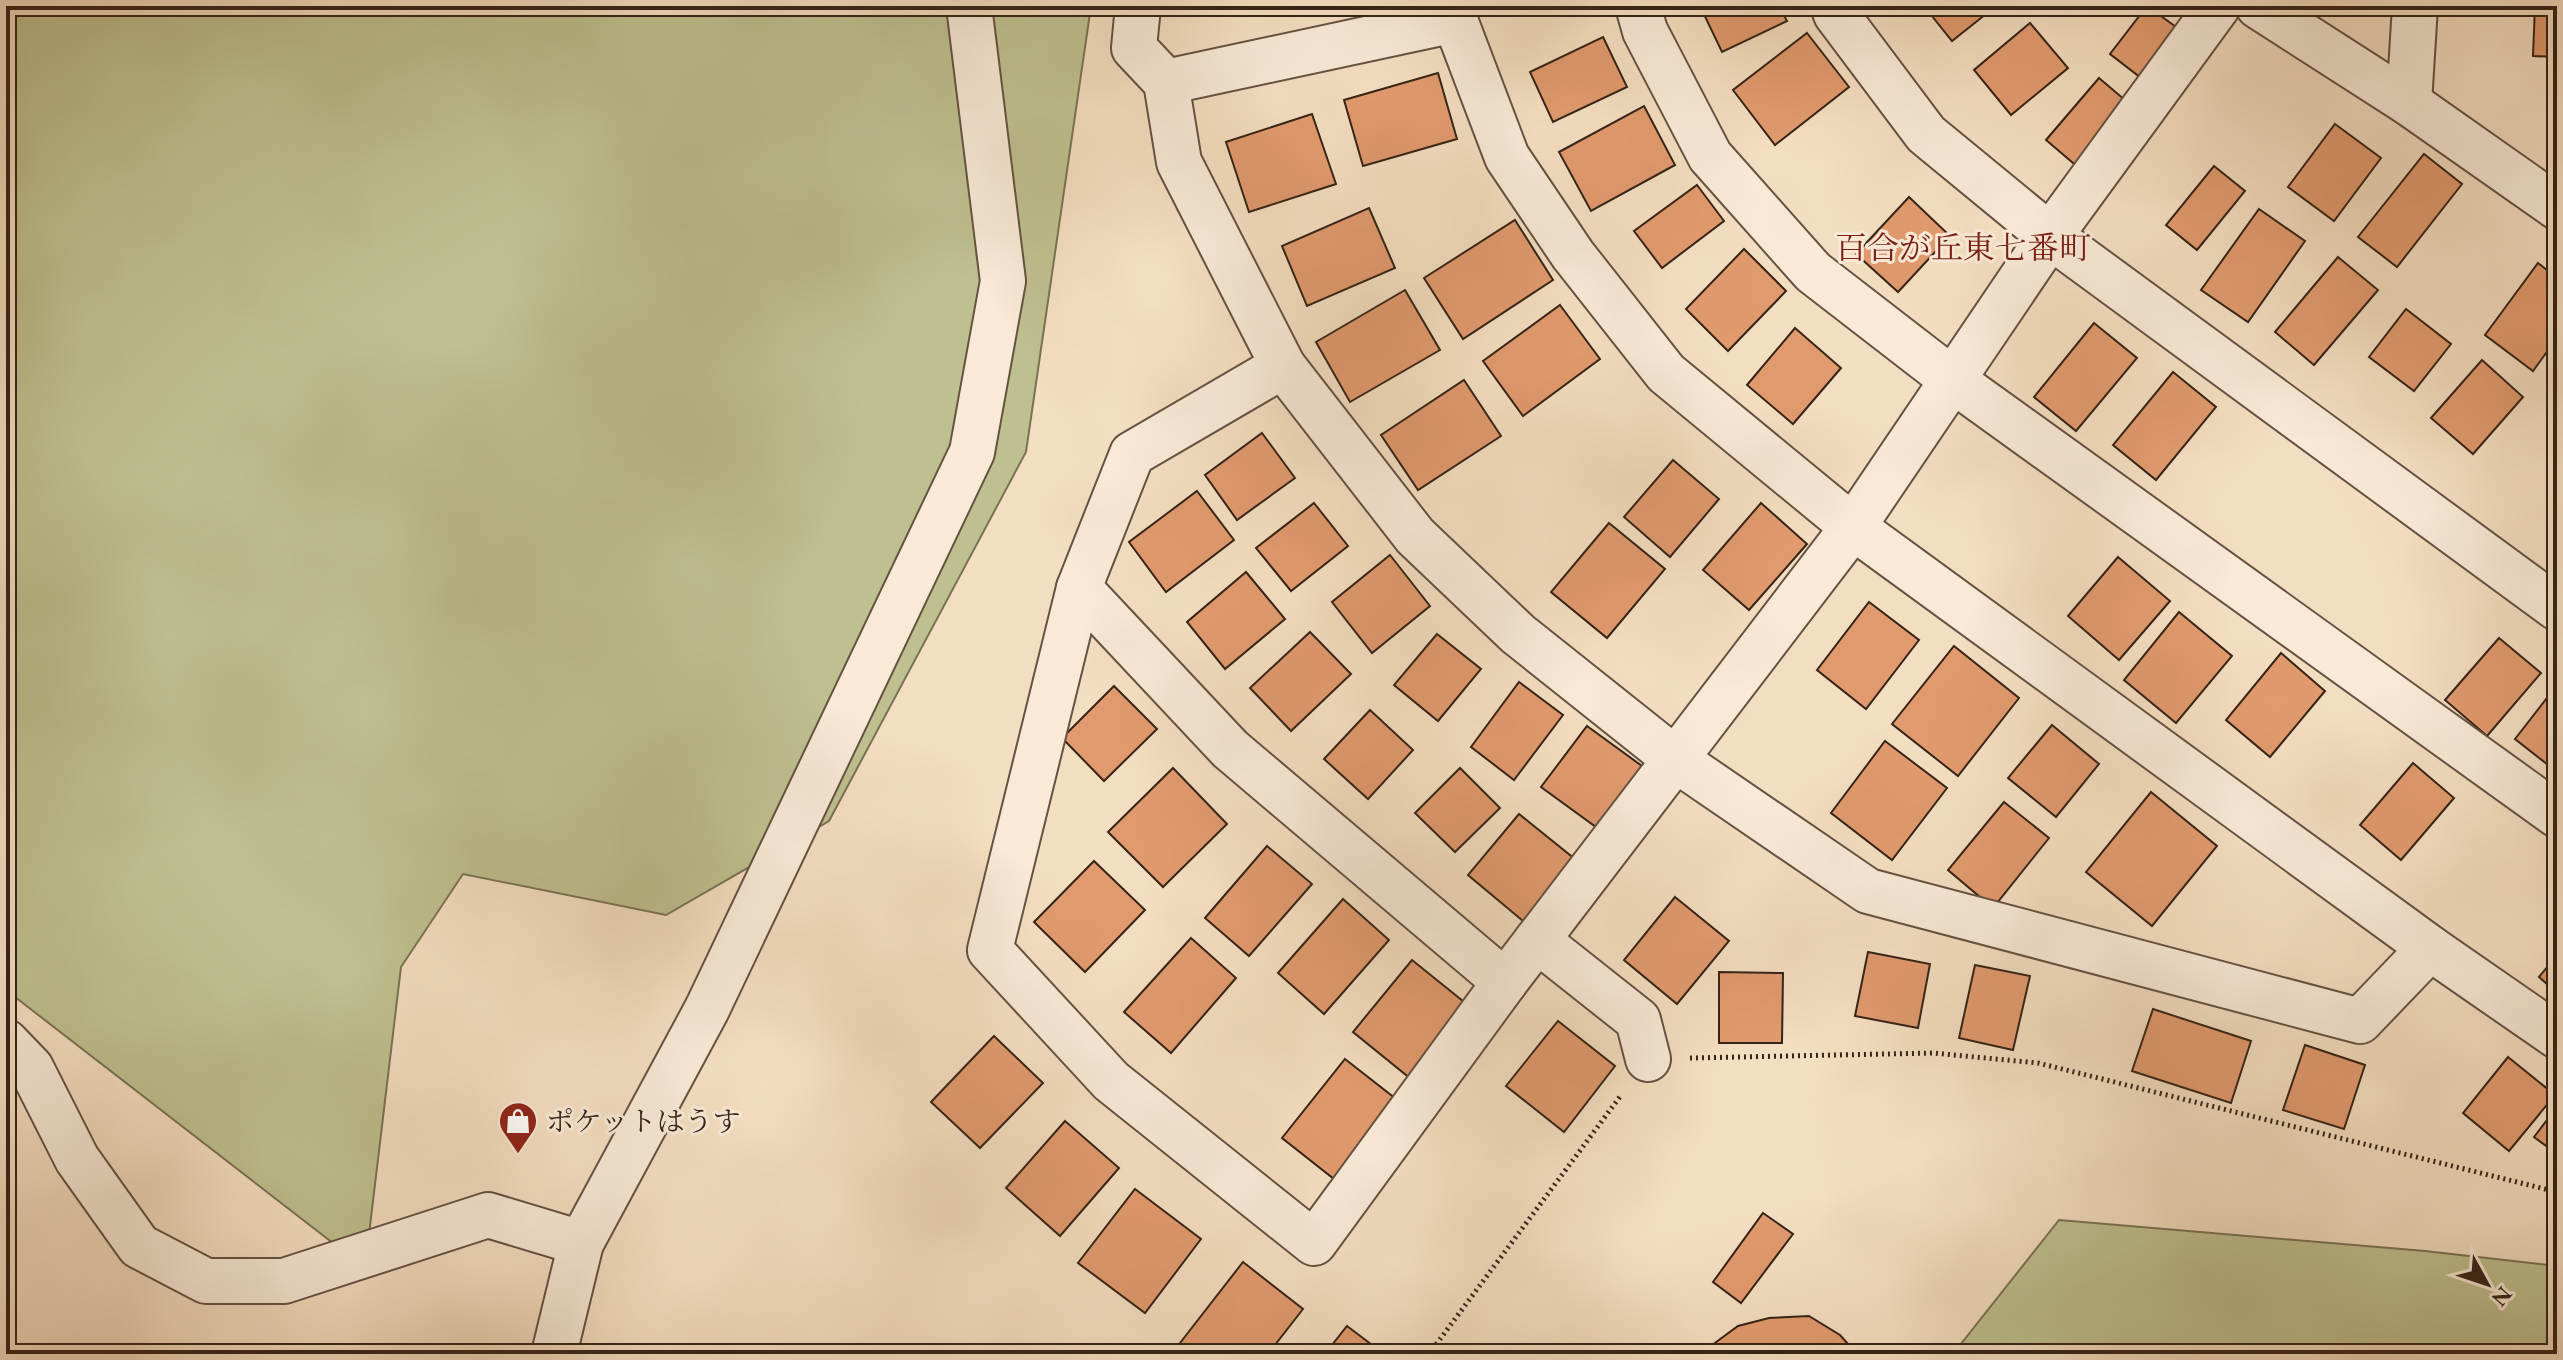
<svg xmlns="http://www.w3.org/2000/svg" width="2563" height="1360" font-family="'EB Garamond','Noto Serif JP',serif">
<rect width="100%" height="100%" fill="#f4dec1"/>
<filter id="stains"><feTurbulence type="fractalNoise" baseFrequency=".0025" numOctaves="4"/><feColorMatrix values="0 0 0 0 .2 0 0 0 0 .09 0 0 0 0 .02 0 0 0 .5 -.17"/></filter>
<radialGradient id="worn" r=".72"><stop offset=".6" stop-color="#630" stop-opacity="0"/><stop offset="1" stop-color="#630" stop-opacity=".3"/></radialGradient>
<!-- green -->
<g fill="#bfc090" stroke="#7a7254" stroke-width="2">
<polygon points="6,6 1084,6 1090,13 1026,452 829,821 666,915 463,874 401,967 365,1268 6,990"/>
<polygon points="2059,1220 2425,1251 2557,1266 2557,1354 1953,1354"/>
</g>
<!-- building -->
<g fill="#e19a6e" stroke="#352317" stroke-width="2">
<polygon points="1700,6 1779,6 1787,21 1722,52"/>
<polygon points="1924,6 1996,6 1952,41"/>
<polygon points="2147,6 2183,32 2145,81 2110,54"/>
<polygon points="2360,6 2411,6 2411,7 2360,10"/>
<polygon points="2535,6 2557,6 2557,57 2533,56"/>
<polygon points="2030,23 2068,68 2011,115 1974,70"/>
<polygon points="1807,33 1849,87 1775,145 1733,90"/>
<polygon points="1603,37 1627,87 1553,122 1530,72"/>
<polygon points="1438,73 1457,139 1363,166 1344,100"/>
<polygon points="2099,78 2132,106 2079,168 2046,140"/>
<polygon points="1644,106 1675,165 1591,211 1559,152"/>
<polygon points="1312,114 1336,184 1249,212 1226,142"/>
<polygon points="2335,124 2381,158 2334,221 2288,187"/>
<polygon points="2424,154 2462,184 2397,267 2358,237"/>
<polygon points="2214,166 2245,191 2197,250 2166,225"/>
<polygon points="1697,185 1724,221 1662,268 1634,231"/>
<polygon points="1909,197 1950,236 1898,292 1856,254"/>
<polygon points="1369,208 1395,268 1307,306 1282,246"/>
<polygon points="2259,209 2305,241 2248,322 2201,290"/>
<polygon points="1515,220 1553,280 1463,339 1424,278"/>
<polygon points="1744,249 1786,291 1728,351 1686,309"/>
<polygon points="2338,257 2378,290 2314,365 2275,332"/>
<polygon points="2538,263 2557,278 2557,338 2533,371 2485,335"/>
<polygon points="1405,290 1440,350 1350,402 1316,342"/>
<polygon points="1560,305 1600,359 1523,416 1483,361"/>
<polygon points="2406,309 2451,344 2414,391 2369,357"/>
<polygon points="2094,323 2137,358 2076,431 2034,397"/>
<polygon points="1795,328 1841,368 1793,424 1747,385"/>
<polygon points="2482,360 2523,397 2473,454 2431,418"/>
<polygon points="2173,372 2216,407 2156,480 2113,445"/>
<polygon points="1464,380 1501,436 1418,490 1381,435"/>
<polygon points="1262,433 1295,478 1237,520 1205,475"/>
<polygon points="1673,460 1719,499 1670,557 1624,517"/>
<polygon points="1197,491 1234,540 1166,592 1129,542"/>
<polygon points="1314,503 1348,546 1291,591 1256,548"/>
<polygon points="1761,503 1807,544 1749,610 1703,570"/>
<polygon points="1609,523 1665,569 1607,638 1551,592"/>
<polygon points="1390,555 1430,606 1372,653 1332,602"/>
<polygon points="2118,557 2170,601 2119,660 2068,616"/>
<polygon points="1246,572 1285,619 1225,669 1187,622"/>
<polygon points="1869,602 1919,640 1866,709 1817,670"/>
<polygon points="2179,612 2232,656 2176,723 2124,680"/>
<polygon points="1310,632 1351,674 1291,731 1250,688"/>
<polygon points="1437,634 1481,669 1438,721 1394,685"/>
<polygon points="2499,638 2541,673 2487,736 2445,700"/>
<polygon points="1954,646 2019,698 1958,776 1892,724"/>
<polygon points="2281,653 2325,691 2270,757 2226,720"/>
<polygon points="1519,682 1563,715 1514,780 1471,747"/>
<polygon points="2557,685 2557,772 2515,739"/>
<polygon points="1114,686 1157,729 1104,781 1062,738"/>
<polygon points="1370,710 1413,750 1368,799 1324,759"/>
<polygon points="2052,725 2099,764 2056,817 2008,778"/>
<polygon points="1587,726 1642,766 1596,827 1541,787"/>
<polygon points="1885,741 1947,788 1892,860 1831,813"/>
<polygon points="2413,763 2454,798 2401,860 2360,825"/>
<polygon points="1173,768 1227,824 1163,887 1108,832"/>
<polygon points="1460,768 1500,808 1455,852 1415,813"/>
<polygon points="2151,792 2217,846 2152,926 2086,872"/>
<polygon points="2004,802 2049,838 1993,908 1948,870"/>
<polygon points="1519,814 1581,864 1529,926 1468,875"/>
<polygon points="1267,846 1312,884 1249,956 1205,918"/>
<polygon points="1094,861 1145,910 1085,972 1034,922"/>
<polygon points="1675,897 1729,941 1677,1004 1624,960"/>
<polygon points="1343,899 1389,940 1324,1014 1278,973"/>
<polygon points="1191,938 1236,978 1171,1053 1124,1012"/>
<polygon points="1868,952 1930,964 1918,1028 1855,1016"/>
<polygon points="2557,955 2557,993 2539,977"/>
<polygon points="1412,960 1469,1006 1411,1079 1353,1032"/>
<polygon points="1975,965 2030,976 2013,1050 1959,1038"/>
<polygon points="1719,972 1783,973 1782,1043 1719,1043"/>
<polygon points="2153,1009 2251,1041 2231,1103 2132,1071"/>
<polygon points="1558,1021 1615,1066 1564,1132 1506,1086"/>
<polygon points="994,1036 1043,1083 980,1148 931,1102"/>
<polygon points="2305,1045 2365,1065 2344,1129 2283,1110"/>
<polygon points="2508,1057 2555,1095 2509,1151 2463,1113"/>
<polygon points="1345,1059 1396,1099 1334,1179 1282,1138"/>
<polygon points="2557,1107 2557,1154 2534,1137"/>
<polygon points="1065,1121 1119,1168 1060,1236 1006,1188"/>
<polygon points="1135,1189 1201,1239 1145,1313 1078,1263"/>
<polygon points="1763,1213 1793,1234 1741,1303 1713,1282"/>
<polygon points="1243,1262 1303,1309 1268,1354 1195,1354 1180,1343"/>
<polygon points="1809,1316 1840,1335 1857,1354 1706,1354 1708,1348 1738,1326 1769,1318"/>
<polygon points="1347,1326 1384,1354 1325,1354"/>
</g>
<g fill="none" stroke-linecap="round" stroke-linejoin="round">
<defs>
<g id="minor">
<polyline points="1138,6 1134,48 1166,82 1179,162 1283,366 1415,536 1518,634 1675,759 1868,891 2360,1021 2430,948"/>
<polyline points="1453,6 1455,20 1507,157 1573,255 1666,373 1853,527 2430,948 2557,1036"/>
<polyline points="1638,6 1645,31 1710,156 1813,272 1954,381 2557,815"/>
<polyline points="1833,6 1836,14 1926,134 2050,236 2557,608"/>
<polyline points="2258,6 2409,103 2557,207"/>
<polyline points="1166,82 1455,20"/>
<polyline points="2409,103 2415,6"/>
<polyline points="1283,366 1132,454 1079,588 990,950 1111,1081 1314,1243 1505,982 1853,527 2050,236 2218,6"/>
<polyline points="1079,588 1230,749 1505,982"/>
<polyline points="1537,940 1638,1020 1648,1059"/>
<polyline points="6,1042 31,1068 77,1159 139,1246 206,1281 284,1281 488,1215 581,1243"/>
<polyline points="554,1354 581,1243 707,1009 972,452 1003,281 969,6"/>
</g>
</defs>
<!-- minor casing -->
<use href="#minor" stroke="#655242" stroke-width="48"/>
<!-- path -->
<g stroke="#352317" stroke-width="5" stroke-dasharray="2 4" stroke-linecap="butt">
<polyline points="1690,1058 1933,1053 2038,1063 2557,1192"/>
<polyline points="1429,1354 1622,1094"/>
</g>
<!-- minor -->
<use href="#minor" stroke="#f8ead7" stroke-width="44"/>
</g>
<!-- icons -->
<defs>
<symbol id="shop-pin" viewBox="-11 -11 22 30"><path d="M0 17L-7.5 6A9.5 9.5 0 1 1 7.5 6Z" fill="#8f2418" stroke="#f8ead7"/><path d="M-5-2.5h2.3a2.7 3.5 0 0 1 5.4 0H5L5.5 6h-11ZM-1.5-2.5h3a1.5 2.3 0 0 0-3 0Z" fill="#fff"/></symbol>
</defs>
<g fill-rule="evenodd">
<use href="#shop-pin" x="496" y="1099" width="44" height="60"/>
</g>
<g text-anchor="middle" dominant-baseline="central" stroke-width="6" stroke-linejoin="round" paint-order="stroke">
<!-- poi labels -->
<g font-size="28" fill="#352317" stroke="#f8ead7" text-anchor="start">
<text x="546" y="1121">ポケットはうす</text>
</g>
<!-- quarter labels -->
<g font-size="32" fill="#7a1f14" stroke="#f8ead7">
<text x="1963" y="248">百合が丘東七番町</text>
</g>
</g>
<!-- margin -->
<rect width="2563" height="1360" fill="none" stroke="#f4dec1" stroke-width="32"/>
<rect x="8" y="8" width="2547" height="1344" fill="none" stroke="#352317" stroke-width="4"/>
<rect x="16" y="16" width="2531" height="1328" fill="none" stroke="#352317" stroke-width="2"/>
<!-- north arrow -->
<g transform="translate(2487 1284) rotate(130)" stroke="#f8ead7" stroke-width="6" paint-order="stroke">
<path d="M0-6L14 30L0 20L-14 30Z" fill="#352317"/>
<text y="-12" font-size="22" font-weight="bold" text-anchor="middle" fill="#352317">N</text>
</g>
<rect width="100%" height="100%" filter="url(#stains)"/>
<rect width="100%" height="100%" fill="url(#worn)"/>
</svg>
